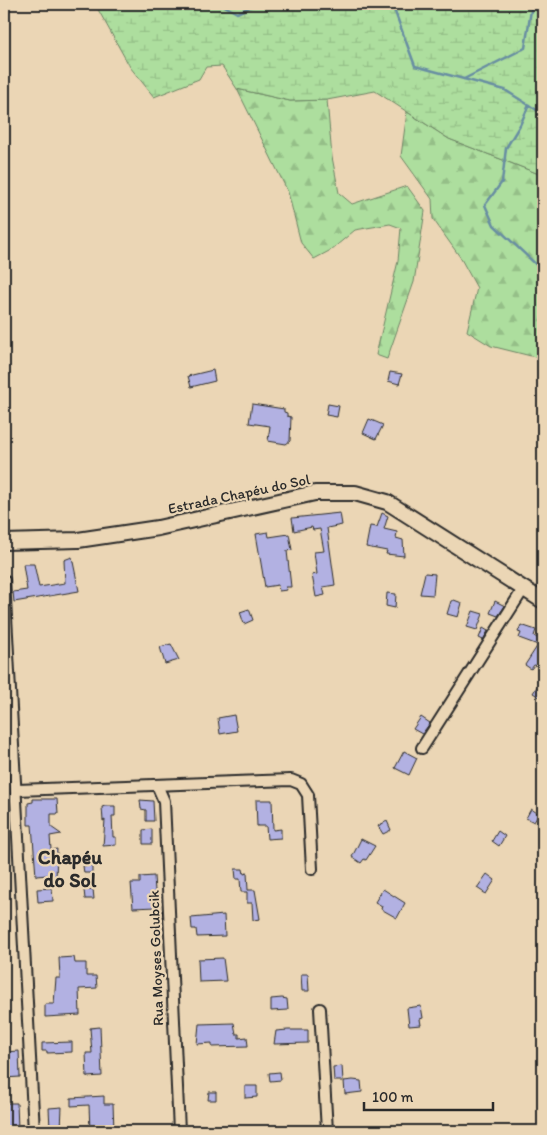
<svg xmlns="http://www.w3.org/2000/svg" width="547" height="1135" font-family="Itim,sans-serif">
<defs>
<pattern id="forest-firs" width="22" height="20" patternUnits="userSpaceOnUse" patternTransform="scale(1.25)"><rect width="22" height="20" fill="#adde9e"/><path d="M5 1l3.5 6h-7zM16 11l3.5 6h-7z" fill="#95bf88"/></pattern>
<pattern id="wetland-marsh" width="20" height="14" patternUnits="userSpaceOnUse" patternTransform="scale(1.25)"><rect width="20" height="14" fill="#adde9e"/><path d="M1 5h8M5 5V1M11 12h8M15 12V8" fill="none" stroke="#95bf88"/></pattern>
</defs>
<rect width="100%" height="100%" fill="#ebd6b5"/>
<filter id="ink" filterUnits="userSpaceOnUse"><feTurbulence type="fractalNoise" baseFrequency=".02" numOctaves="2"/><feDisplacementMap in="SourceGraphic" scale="10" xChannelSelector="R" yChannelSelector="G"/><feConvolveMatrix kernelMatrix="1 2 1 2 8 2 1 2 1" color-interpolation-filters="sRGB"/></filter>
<g filter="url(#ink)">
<!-- forest -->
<g fill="url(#forest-firs)" stroke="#6c8464">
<polygon points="237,89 290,101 327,100 332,157 339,193 352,204 407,186 425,211 414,282 387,359 376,355 398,261 401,228 390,224 355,230 331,250 314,259 301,243 288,192"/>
<polygon points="407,112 449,139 539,174 543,201 538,224 543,227 543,359 491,346 467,331 477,288 460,257 433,219 432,199 401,156"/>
</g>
<!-- wetland -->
<polygon fill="url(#wetland-marsh)" stroke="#6c8464" points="95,4 543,4 543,169 539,174 449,139 375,91 327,100 290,101 237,89 222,66 206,67 199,79 154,97 130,67"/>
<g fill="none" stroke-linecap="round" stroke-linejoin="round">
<!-- stream -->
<g stroke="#688ea2" stroke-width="2.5">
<polyline points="221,4 237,13 256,4"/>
<polyline points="390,4 394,9 415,66 505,90 543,114"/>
<polyline points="464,79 525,48 532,4"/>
<polyline points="529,105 520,125 506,148 502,182 485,205 494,225 543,271"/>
</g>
</g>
<!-- building -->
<g fill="#b2b1e2" stroke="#2b2b2b">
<polygon points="213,370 215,381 191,387 188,376"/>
<polygon points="390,372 402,374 399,384 388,381"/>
<polygon points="252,404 284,409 284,412 287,413 287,416 291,417 290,441 286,444 268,441 270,426 249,423"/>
<polygon points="328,404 339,406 337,417 326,415"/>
<polygon points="369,419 383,425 376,439 363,433"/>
<polygon points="340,513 342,525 327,528 335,585 323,587 325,595 316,597 312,575 317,574 314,552 324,551 320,529 313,530 312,527 294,531 292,518"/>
<polygon points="382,513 388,516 384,529 397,532 396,538 403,540 404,556 386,554 387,551 366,547 370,526 377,527"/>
<polygon points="268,532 269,537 289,534 292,550 287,551 291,587 286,587 287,590 279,591 278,585 265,587 256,534"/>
<polygon points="72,557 79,591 14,602 13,592 27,590 23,564 34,564 39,587 65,583 64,560"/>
<polygon points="425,573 435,574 433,595 420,594"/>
<polygon points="387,593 396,594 395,608 386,606"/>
<polygon points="454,600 462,603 458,617 447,614 451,601"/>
<polygon points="495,601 505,606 498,616 490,613"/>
<polygon points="249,609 253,620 244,624 240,612"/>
<polygon points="473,611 483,614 477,630 467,627"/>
<polygon points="521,625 536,630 534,636 541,640 543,637 543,662 540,666 534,665 531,669 525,665 538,645 519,638 521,633 518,632"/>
<polygon points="483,628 488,631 483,640 479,638"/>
<polygon points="171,644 179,660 165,664 160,647"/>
<polygon points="543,677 543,694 541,698 533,693"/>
<polygon points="234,715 237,731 220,734 218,718"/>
<polygon points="421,717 430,723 422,734 413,729"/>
<polygon points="404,751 417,758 409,775 395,768"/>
<polygon points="33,799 57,799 58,814 51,814 51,827 61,834 50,836 51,850 57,849 56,880 48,880 48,875 36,876 32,825 28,825 28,803 33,802"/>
<polygon points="140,800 153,801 154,821 146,821 146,810 141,809"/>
<polygon points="256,800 272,800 273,830 281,829 281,838 267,839 266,826 257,826"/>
<polygon points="105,806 115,806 115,816 112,816 113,837 116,837 116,845 103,846 105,820 103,821 102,807"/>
<polygon points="531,809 539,814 534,822 526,818"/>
<polygon points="387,821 391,830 383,834 378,826"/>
<polygon points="152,829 152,844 143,844 143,830"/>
<polygon points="498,831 505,836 499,846 492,841"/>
<polygon points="361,839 375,846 366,860 364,859 361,863 352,857"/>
<polygon points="92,865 92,873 84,873 83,866"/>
<polygon points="235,869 243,869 244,874 247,873 248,890 255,890 260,919 253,920 252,903 247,903 247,892 241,892 240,879 236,879"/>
<polygon points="487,874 495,880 486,894 477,888"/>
<polygon points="154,876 156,907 133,908 131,883 140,883 140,877"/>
<polygon points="52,888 53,901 38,902 37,889"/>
<polygon points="93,889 94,899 85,899 84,890"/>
<polygon points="383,889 405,903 397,918 381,909 382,906 375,902"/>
<polygon points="224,915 225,936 197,937 196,929 192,929 191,918"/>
<polygon points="74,957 75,963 86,963 86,976 96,976 97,988 79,989 80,1015 45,1017 45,1004 54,1004 56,978 60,978 59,958"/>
<polygon points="223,958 226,981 199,982 198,959"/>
<polygon points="301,974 308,974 309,991 302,991"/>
<polygon points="282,998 287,999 288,1010 271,1011 271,999"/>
<polygon points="421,1006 423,1018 420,1019 421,1025 409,1026 407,1008"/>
<polygon points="234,1023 236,1034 239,1034 239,1038 247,1037 248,1046 212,1047 212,1043 197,1044 199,1024"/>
<polygon points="100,1027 102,1076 87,1077 86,1053 92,1053 90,1028"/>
<polygon points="288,1030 308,1030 308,1043 274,1044 276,1031"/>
<polygon points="72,1042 72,1052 47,1053 47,1051 42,1051 42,1043"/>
<polygon points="19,1051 20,1077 4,1078 4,1052"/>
<polygon points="342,1066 343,1081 334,1081 333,1067"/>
<polygon points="280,1072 281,1080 270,1081 269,1073"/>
<polygon points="353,1080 361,1081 362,1092 345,1094 344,1081"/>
<polygon points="245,1086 257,1086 257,1097 245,1098"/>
<polygon points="209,1092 216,1092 216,1100 208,1100"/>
<polygon points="104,1096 104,1104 113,1104 114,1130 90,1131 89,1105 71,1106 71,1098"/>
<polygon points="4,1103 17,1103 18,1129 4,1129"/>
<polygon points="62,1107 61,1129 50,1129 49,1108"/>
</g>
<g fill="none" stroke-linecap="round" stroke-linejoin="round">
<defs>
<g id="minor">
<polyline points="4,580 34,1131"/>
<polyline points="422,748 524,588"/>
<polyline points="157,785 164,801 179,1131"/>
<polyline points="17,790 291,780 301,784 308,795 312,869"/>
<polyline points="320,1009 327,1131"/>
</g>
<polyline id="secondary" points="4,542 78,540 158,528 315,493 355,493 387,502 543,601"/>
</defs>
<!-- minor casing -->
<use href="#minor" stroke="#2b2b2b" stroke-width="14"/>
<!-- secondary casing -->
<use href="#secondary" stroke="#2b2b2b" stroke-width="18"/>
<!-- minor -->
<use href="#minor" stroke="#ebd6b5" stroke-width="10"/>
<!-- secondary -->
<use href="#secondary" stroke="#ebd6b5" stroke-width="14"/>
</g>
</g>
<g text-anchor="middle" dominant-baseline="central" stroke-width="4.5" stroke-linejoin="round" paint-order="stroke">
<!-- street labels -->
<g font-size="15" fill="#2b2b2b" stroke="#ebd6b5">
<text transform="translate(239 494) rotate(-12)">Estrada Chapéu do Sol</text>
<text transform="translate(156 958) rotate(-92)">Rua Moyses Golubcik</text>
</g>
<!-- district labels -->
<g font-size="20" font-weight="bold" fill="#2b2b2b" stroke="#ebd6b5">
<text x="70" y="857">Chapéu<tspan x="70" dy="23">do Sol</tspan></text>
</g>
</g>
<!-- margin -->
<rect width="547" height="1135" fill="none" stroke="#ebd6b5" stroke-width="20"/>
<rect x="10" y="10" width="527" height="1115" fill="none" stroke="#2b2b2b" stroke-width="2" filter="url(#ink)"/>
<!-- scale -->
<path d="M364 1102v8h129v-8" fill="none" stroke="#2b2b2b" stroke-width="2.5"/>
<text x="372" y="1102" font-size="15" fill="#2b2b2b" stroke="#ebd6b5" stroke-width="4" paint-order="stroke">100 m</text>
</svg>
